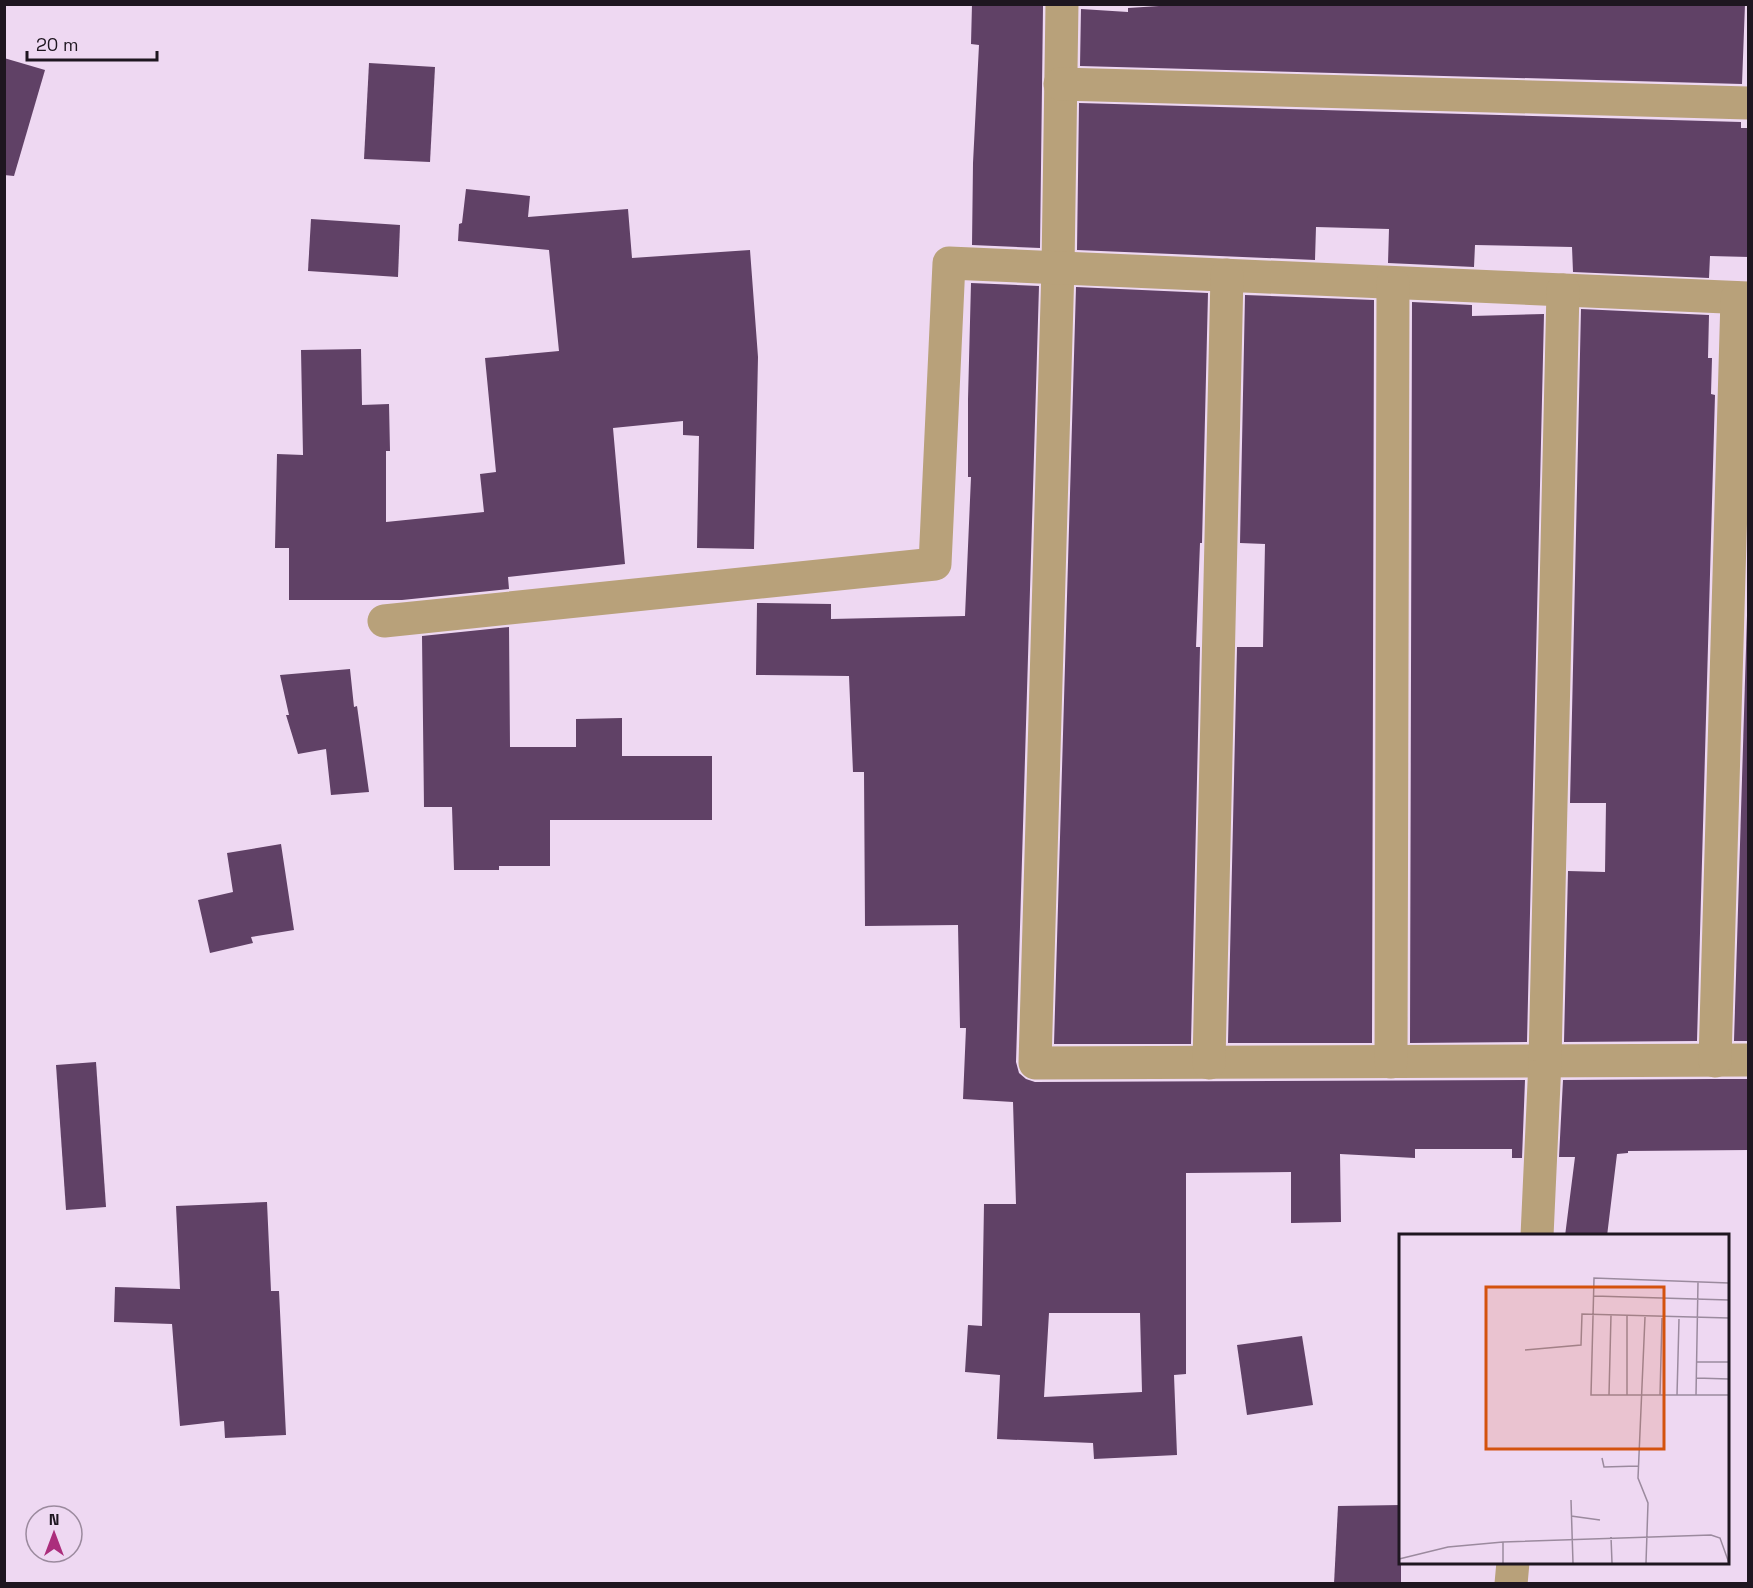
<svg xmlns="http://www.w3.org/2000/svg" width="1753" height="1588" font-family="'Space Grotesk',sans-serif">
<rect width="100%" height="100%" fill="#eed8f2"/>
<!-- building -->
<g fill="#604166" fill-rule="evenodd">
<polygon points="972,4 1043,6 1040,248 972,245 973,163 979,45 971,44"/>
<polygon points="1190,4 1745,4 1742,84 1080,66 1081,9 1128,12 1128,8"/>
<polygon points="4,58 45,70 14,176 4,175"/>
<polygon points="369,63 435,67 430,162 364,159"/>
<polygon points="1079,103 1741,122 1741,128 1749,128 1749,257 1710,256 1709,278 1573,272 1572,247 1475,245 1474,267 1388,263 1389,229 1316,227 1315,260 1077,250"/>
<polygon points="466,189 530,196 528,217 628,209 632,258 750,250 758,357 754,549 697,548 699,436 683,435 683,421 613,428 625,564 508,577 509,589 402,600 289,600 289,548 275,548 277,454 303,455 301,350 361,349 362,405 389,404 390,451 386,451 386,522 484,512 480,474 496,472 485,358 559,351 549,250 458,241 459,224 462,223"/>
<polygon points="311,219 400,225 398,277 308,271"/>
<path d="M971,283L1039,286L1016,1062L1019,1073L1026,1079L1035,1082L1525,1080L1522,1158H1512V1149H1415V1158L1340,1154L1341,1222L1291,1223V1172L1186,1173V1374L1174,1375L1177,1455L1094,1459L1093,1443L997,1439L1000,1375L965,1372L968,1325L982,1326L984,1204H1016L1013,1102L963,1099L966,1028H960L958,925L865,926L864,772H853L849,676L756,675L757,603L831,604V619L965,616L971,477H968V399ZM1049,1313H1140L1142,1392L1044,1397Z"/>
<polygon points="1076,287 1208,293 1202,543 1200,543 1196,647 1200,647 1191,1044 1054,1044"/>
<polygon points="1245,295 1374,300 1372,1043 1228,1043 1237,647 1263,647 1265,544 1240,543"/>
<polygon points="1412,302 1472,305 1472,316 1544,314 1527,1042 1410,1043"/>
<polygon points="1581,309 1709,315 1708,358 1712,358 1711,394 1715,395 1697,1041 1564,1042 1568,871 1605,872 1606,803 1570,803"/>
<polygon points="1749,550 1749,1041 1734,1041"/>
<polygon points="509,627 510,747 576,747 576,719 622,718 622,756 712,756 712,820 550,820 550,866 499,866 499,870 454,870 452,807 424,807 422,636"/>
<polygon points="350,669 354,707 357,706 369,792 331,795 326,749 298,754 286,715 289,715 280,675"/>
<polygon points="281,844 294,930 251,937 253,943 210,953 198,900 233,892 227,853"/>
<polygon points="96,1062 106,1207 66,1210 56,1065"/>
<polygon points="1711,1079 1749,1079 1749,1150 1628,1151 1628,1153 1617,1154 1607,1236 1565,1236 1575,1157 1559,1157 1563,1080"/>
<polygon points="267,1202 271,1291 279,1291 286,1435 225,1438 224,1421 180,1426 172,1324 114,1322 115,1287 180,1289 176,1206"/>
<polygon points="1302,1336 1313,1405 1247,1415 1237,1345"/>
<polygon points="1401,1505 1401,1584 1334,1584 1338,1506"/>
</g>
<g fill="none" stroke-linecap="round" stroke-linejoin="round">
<!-- street -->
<g stroke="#b8a17a" stroke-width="33">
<polyline points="1062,4 1058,267 1035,1063 1748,1060"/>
<polyline points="1060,84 1748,103"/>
<polyline points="384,621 935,564 949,263 1748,298"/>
<polyline points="1715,1061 1737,298"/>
<polyline points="1391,1062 1393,283"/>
<polyline points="1209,1063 1227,275"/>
<polyline points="1537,1236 1545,1061 1563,290"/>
<polyline points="1511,1584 1513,1562"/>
</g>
</g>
<!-- overview -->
<g transform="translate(1399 1234)">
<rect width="330" height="330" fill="#eed8f2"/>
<path fill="none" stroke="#9b8a9e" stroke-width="1.5" d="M330,49L195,44L192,161H330M195,62L330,66M246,83L239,244L249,269L247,329M126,116L182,111L183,80L330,84M298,128H330M297,144L330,145M210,161L212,81M228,161V82M261,161L263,84M278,161L280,85M297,161L299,48M203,224L205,233L239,232M172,266L174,329M172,282L201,286M212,303L213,329M104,308V329M0,325L49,313L104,308L312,301L321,304L330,329"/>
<path fill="#d4520e" fill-opacity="0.15" stroke="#d4520e" stroke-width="3" d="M87,53H265V215H87Z"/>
<rect width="330" height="330" fill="none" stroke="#1e1620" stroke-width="3"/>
</g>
<!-- border -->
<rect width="1753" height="1588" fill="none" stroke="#1e1620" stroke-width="12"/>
<!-- north arrow -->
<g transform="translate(54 1534)"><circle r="28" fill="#eed8f2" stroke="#9b8a9e" stroke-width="1.5"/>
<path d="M0-4.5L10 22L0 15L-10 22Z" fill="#ab2d7c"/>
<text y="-9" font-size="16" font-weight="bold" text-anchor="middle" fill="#1e1620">N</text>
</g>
<!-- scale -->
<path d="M27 51v9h130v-9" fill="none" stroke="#1e1620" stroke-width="3"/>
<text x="36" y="51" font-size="18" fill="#1e1620" stroke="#eed8f2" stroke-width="4.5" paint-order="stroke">20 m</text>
</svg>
